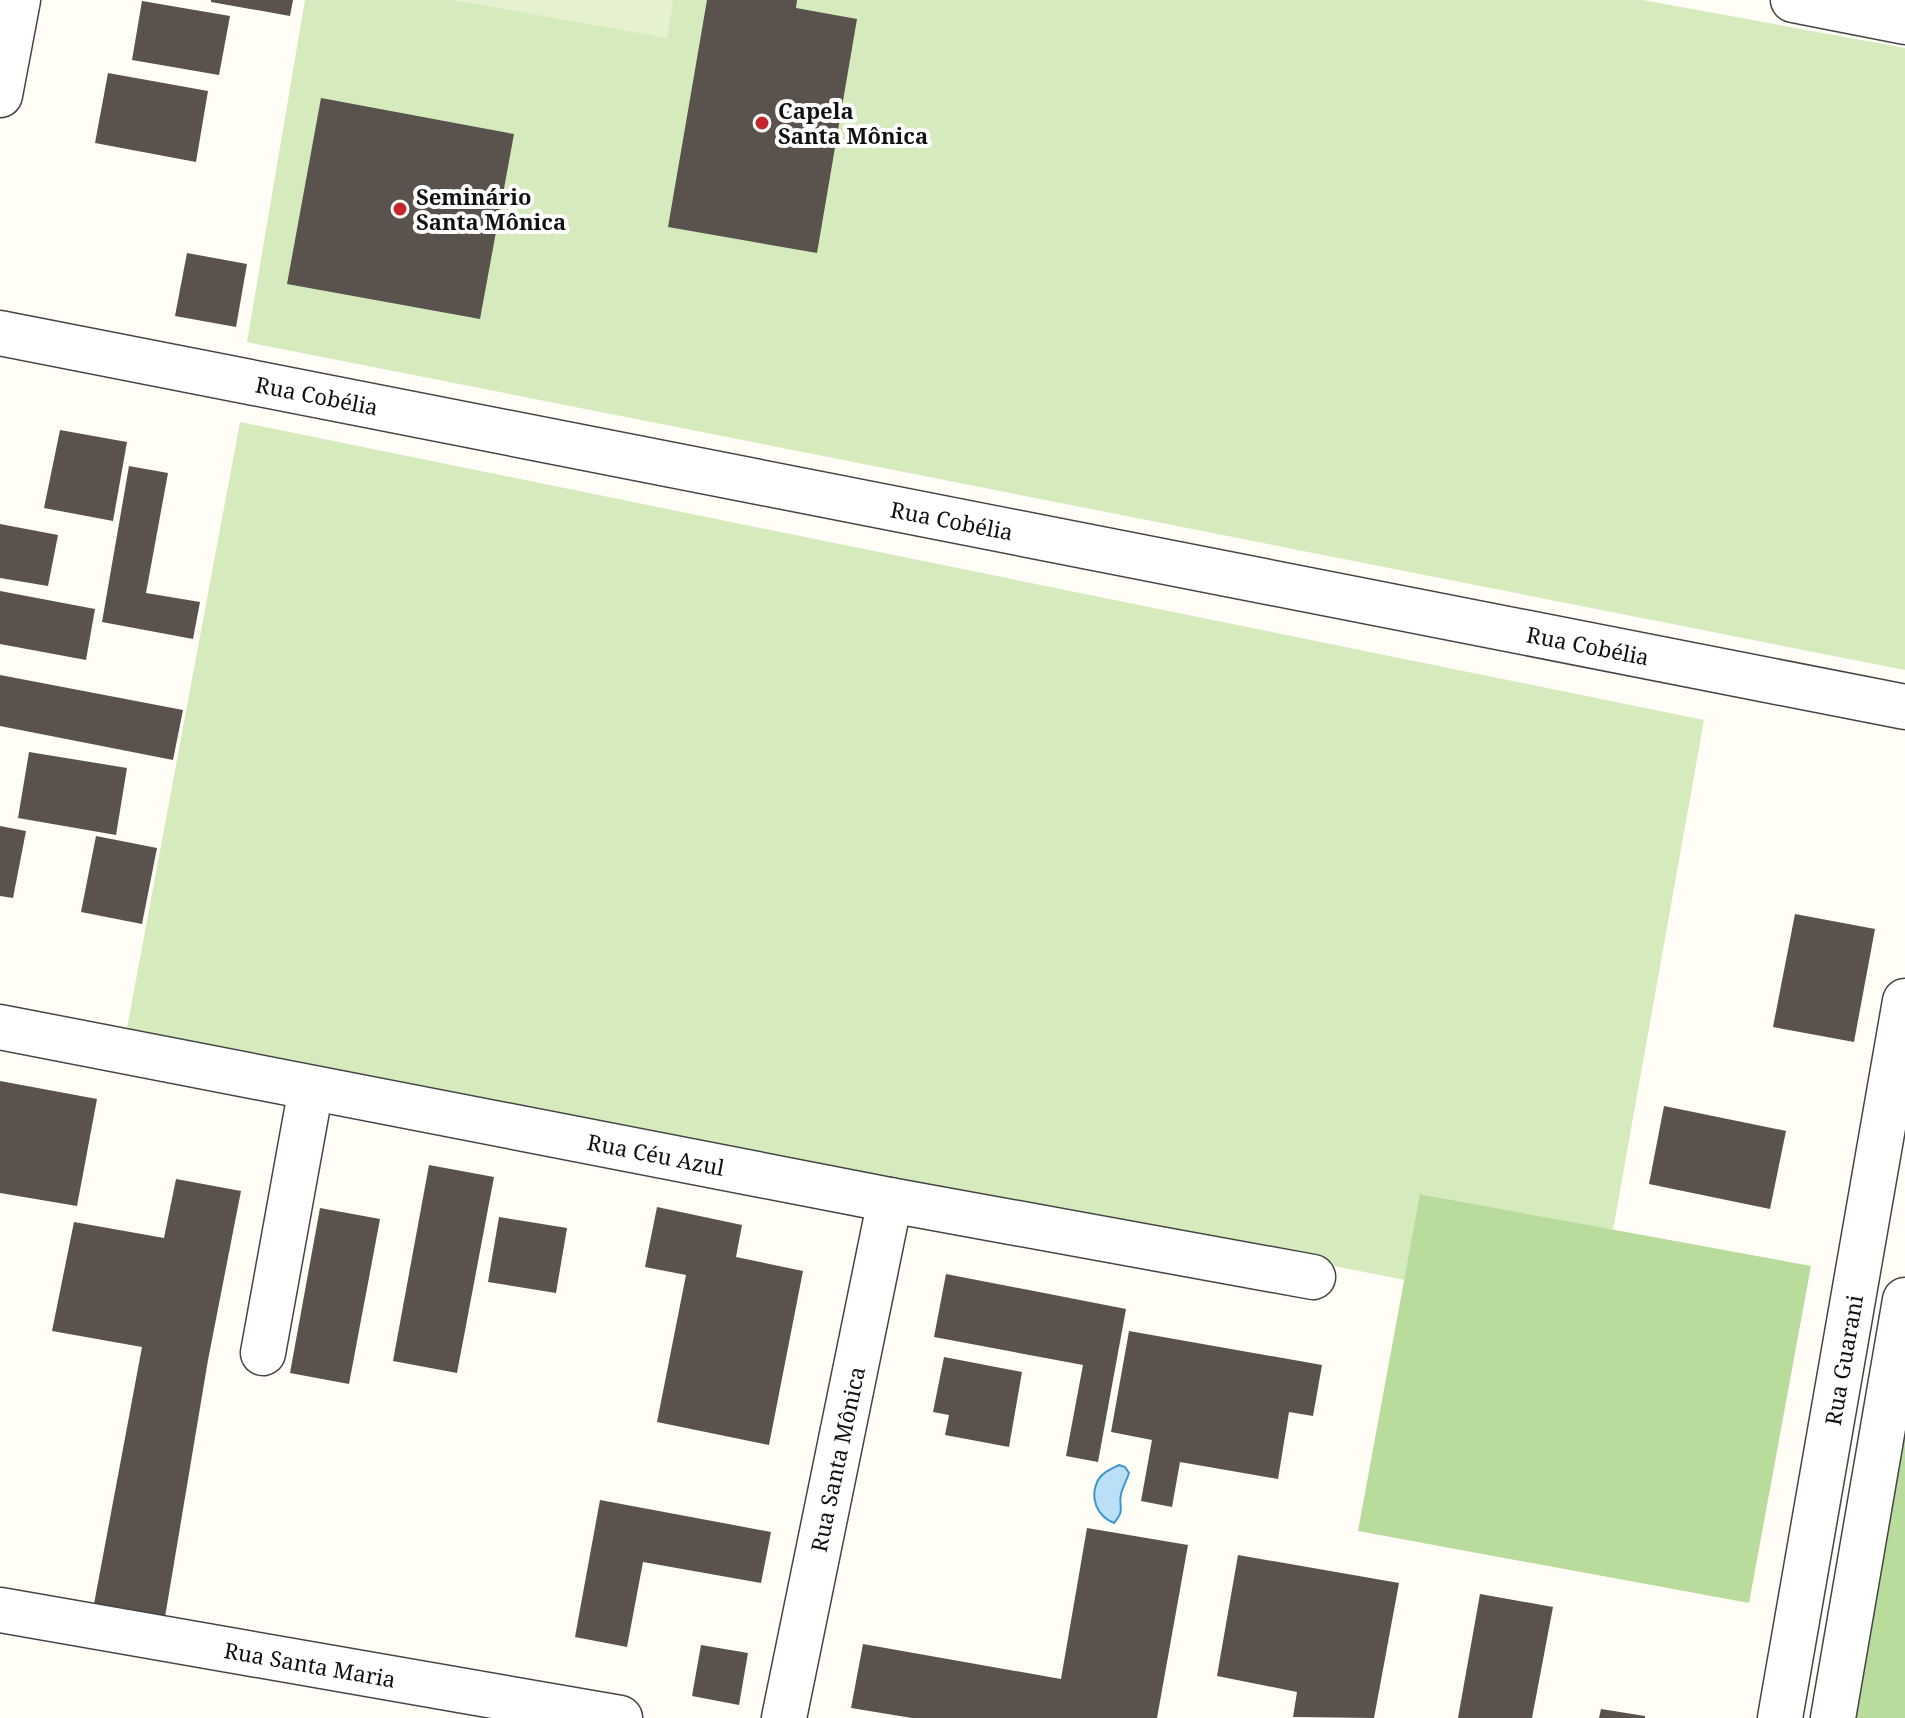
<svg xmlns="http://www.w3.org/2000/svg" width="1905" height="1718" font-family="'Noto Serif',serif">
<rect width="100%" height="100%" fill="#fffdf5"/>
<!-- green -->
<g fill="#d5ebbd">
<polygon points="305,0 1643,0 1905,48 1905,670 247,342"/>
<polygon points="240,422 1704,720 1613,1230 1421,1194 1405,1280 127,1028"/>
</g>
<!-- forest -->
<g fill="#b9dc9c">
<polygon points="1420,1194 1811,1266 1749,1603 1358,1531"/>
<polygon points="1905,1413 1905,1718 1849,1718"/>
</g>
<!-- pitch -->
<polygon fill="#e6f2cf" points="453,0 673,0 667,38"/>
<!-- water -->
<path fill="#b9e0f7" stroke="#3f96cf" stroke-width="2" d="M1119,1465L1125,1467L1129,1473C1127,1479 1122,1489 1121,1494C1118,1508 1126,1509 1114,1523C1097,1516 1089,1498 1098,1480C1103,1472 1111,1469 1119,1465Z"/>
<!-- building -->
<g fill="#5a524d">
<polygon points="211,0 293,0 290,16 211,2"/>
<polygon points="707,0 797,0 796,8 857,19 817,253 668,227"/>
<polygon points="142,1 230,16 219,75 132,60"/>
<polygon points="108,73 208,91 196,162 95,143"/>
<polygon points="321,98 514,134 480,319 287,284"/>
<polygon points="187,253 247,264 236,327 175,316"/>
<polygon points="60,430 127,442 113,521 44,508"/>
<polygon points="129,466 168,473 146,593 200,602 193,639 102,622"/>
<polygon points="0,524 58,535 48,586 0,578"/>
<polygon points="0,591 95,609 86,660 0,644"/>
<polygon points="0,675 183,710 173,760 0,726"/>
<polygon points="29,752 127,768 116,835 18,818"/>
<polygon points="0,826 26,831 13,898 0,896"/>
<polygon points="96,836 157,848 142,924 81,912"/>
<polygon points="1795,914 1875,929 1854,1042 1773,1027"/>
<polygon points="0,1081 97,1099 77,1206 0,1193"/>
<polygon points="1664,1106 1786,1131 1770,1209 1649,1184"/>
<polygon points="429,1165 494,1177 457,1373 393,1361"/>
<polygon points="176,1179 241,1191 208,1360 165,1617 94,1604 142,1347 52,1331 74,1222 164,1238"/>
<polygon points="657,1207 742,1225 736,1257 803,1271 769,1445 657,1422 686,1275 645,1267"/>
<polygon points="320,1208 380,1219 349,1384 290,1373"/>
<polygon points="499,1217 567,1228 556,1293 488,1282"/>
<polygon points="946,1274 1126,1309 1098,1462 1066,1456 1083,1365 934,1337"/>
<polygon points="1129,1331 1322,1365 1313,1416 1289,1412 1278,1479 1180,1462 1172,1507 1141,1501 1152,1440 1111,1432"/>
<polygon points="944,1357 1022,1372 1009,1447 945,1435 949,1415 933,1412"/>
<polygon points="600,1500 771,1532 761,1583 643,1562 627,1647 575,1637"/>
<polygon points="1087,1528 1188,1545 1157,1718 912,1718 851,1708 863,1644 1061,1679"/>
<polygon points="1238,1555 1399,1583 1374,1718 1293,1717 1297,1692 1217,1676"/>
<polygon points="1480,1594 1553,1607 1532,1718 1458,1718"/>
<polygon points="701,1645 748,1653 739,1705 692,1696"/>
<polygon points="1601,1709 1645,1716 1645,1718 1599,1718"/>
</g>
<g fill="none" stroke-linecap="round" stroke-linejoin="round">
<defs>
<g id="minor">
<polyline points="1793,0 1905,22"/>
<polyline points="0,95 18,0"/>
<polyline points="0,333 1905,707"/>
<polyline points="0,1027 890,1200 1313,1277"/>
<polyline points="263,1353 311,1088"/>
<polyline points="0,1610 620,1718"/>
<polyline points="784,1718 890,1200"/>
<polyline points="1780,1718 1905,1001"/>
<polyline points="1833,1718 1905,1300"/>
</g>
</defs>
<!-- minor casing -->
<use href="#minor" stroke="#444" stroke-width="47"/>
<!-- minor -->
<use href="#minor" stroke="#fff" stroke-width="44"/>
</g>
<!-- markers -->
<g fill="#c4262e" stroke="#fff" stroke-width="3">
<circle cx="762" cy="123" r="8"/>
<circle cx="400" cy="209" r="8"/>
</g>
<g text-anchor="middle" dominant-baseline="central" stroke-width="8" stroke-linejoin="round" paint-order="stroke">
<!-- poi labels -->
<g font-size="22" font-weight="bold" fill="#111" stroke="#fff" text-anchor="start">
<text x="778" y="110">Capela<tspan x="778" dy="25">Santa Mônica</tspan></text>
<text x="416" y="196">Seminário<tspan x="416" dy="25">Santa Mônica</tspan></text>
</g>
<!-- street labels -->
<g font-size="22" fill="#111" stroke="#fff">
<text transform="translate(317 395) rotate(11)">Rua Cobélia</text>
<text transform="translate(952 520) rotate(11)">Rua Cobélia</text>
<text transform="translate(1588 645) rotate(11)">Rua Cobélia</text>
<text transform="translate(656 1154) rotate(11)">Rua Céu Azul</text>
<text transform="translate(1843 1360) rotate(-80)">Rua Guarani</text>
<text transform="translate(837 1459) rotate(-78)">Rua Santa Mônica</text>
<text transform="translate(310 1664) rotate(10)">Rua Santa Maria</text>
</g>
</g>
</svg>
